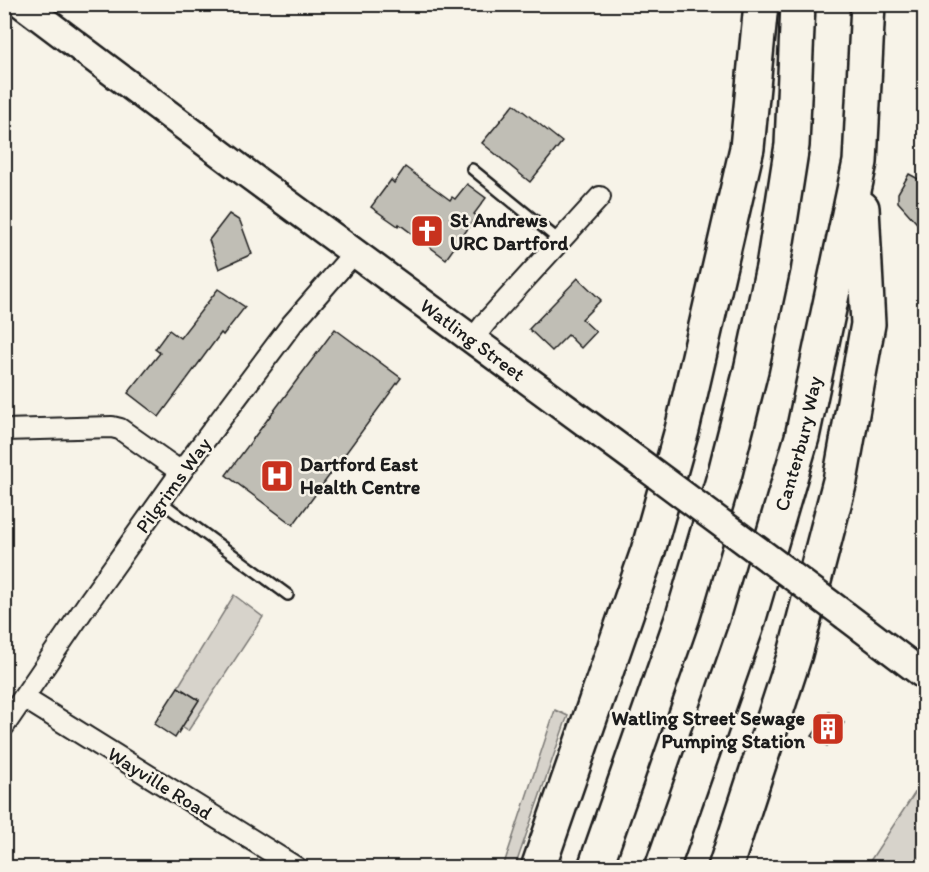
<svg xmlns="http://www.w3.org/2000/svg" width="929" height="872" font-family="Itim,sans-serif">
<rect width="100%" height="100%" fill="#f7f3e8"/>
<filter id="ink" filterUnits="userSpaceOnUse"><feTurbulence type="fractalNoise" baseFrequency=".0167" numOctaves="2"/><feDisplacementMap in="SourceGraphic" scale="12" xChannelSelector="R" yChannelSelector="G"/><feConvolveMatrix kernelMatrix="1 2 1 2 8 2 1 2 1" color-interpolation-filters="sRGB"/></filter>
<g filter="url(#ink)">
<!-- green -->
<g fill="#d7d3cb" stroke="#7a7874" stroke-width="1.5">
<polygon points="234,595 263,617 188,731 182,727 199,700 178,687"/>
<polygon points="555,710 568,716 565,723 515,867 503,867"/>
<polygon points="924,779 924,867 866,867"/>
</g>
<!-- building -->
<g fill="#c0beb5" stroke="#1c1c1c" stroke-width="1.5">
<polygon points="514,104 562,142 530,182 482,143"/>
<polygon points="405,167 450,200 452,197 455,199 467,184 486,198 474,214 477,216 446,259 399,224 398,226 371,207 391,180 394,183"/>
<polygon points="909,174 924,182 924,231 898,202 898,193"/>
<polygon points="229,214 240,221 252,254 219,269 209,240"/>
<polygon points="578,278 601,300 582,319 596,332 581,348 568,335 552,351 529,329"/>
<polygon points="218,289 245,307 223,335 221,333 159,417 128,393 160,353 155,349 169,330 180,338"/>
<polygon points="335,329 401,378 293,525 226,475"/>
<polygon points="178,687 199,700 175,738 154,724"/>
<polygon points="829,712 844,723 827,746 812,736"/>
</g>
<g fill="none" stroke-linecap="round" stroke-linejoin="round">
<defs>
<g id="lane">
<polyline points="472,169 560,241"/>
<polyline points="160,501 288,595"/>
</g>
<g id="street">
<polyline points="473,339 486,322 600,197"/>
<polyline points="4,430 112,427 120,429 181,472"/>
<polyline points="24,698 297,868"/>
<polyline points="4,726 90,600 181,472 292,324 354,253"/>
</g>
<g id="secondary">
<path id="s1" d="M22,4L249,175L643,465"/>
<polyline points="846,616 924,675"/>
</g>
<g id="highway">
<polyline points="538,868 648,551 682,430 747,148 761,4"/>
<polyline points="595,868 683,616 725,473 751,370 773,267 792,145 798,4"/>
<path id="s2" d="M662,868L746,628L802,437L860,162L868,4"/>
<polyline points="725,868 795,654 840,481 868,324 862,208"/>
</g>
</defs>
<!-- lane casing -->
<use href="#lane" stroke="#1c1c1c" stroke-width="14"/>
<!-- street casing -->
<use href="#street" stroke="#1c1c1c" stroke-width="24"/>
<!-- secondary casing -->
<use href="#secondary" stroke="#1c1c1c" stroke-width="32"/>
<!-- highway casing -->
<use href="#highway" stroke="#1c1c1c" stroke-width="38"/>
<!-- lane -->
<use href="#lane" stroke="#f7f3e8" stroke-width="9"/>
<!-- street -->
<use href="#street" stroke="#f7f3e8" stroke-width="20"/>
<!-- secondary -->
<use href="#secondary" stroke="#f7f3e8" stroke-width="27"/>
<!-- highway -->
<use href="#highway" stroke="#f7f3e8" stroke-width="33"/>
<defs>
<polyline id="secondary-bridge" points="643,465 846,616"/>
</defs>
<!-- secondary-bridge casing -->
<use href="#secondary-bridge" stroke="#1c1c1c" stroke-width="32" stroke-linecap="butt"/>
<!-- secondary-bridge -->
<use href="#secondary-bridge" stroke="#f7f3e8" stroke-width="27"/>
</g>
</g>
<!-- icons -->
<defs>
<symbol id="church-square" viewBox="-11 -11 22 22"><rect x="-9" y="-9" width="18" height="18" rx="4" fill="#c8321e" stroke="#f7f3e8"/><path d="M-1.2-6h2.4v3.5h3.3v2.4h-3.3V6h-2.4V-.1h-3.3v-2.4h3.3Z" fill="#fff"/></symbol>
<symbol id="hospital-square" viewBox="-11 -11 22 22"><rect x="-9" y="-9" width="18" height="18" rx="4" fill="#c8321e" stroke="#f7f3e8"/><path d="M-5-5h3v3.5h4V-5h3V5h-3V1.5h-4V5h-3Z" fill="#fff"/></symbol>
<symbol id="building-square" viewBox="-11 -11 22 22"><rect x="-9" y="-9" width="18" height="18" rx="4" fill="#c8321e" stroke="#f7f3e8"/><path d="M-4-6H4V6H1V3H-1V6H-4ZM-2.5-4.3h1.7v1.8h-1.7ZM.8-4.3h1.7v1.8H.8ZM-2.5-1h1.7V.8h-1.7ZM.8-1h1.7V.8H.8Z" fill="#fff"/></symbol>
</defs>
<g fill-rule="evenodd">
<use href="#church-square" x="408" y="212" width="38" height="38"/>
<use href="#hospital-square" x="258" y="457" width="38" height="38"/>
<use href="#building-square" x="809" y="710" width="38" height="38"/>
</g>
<g text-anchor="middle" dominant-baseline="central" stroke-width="5" stroke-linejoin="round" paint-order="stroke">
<!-- poi labels -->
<g font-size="20" font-weight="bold" fill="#1c1c1c" stroke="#f7f3e8" text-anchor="start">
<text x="450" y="220">St Andrews<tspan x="450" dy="23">URC Dartford</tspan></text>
<text x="300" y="464">Dartford East<tspan x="300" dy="23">Health Centre</tspan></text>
<text x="805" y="718" text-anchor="end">Watling Street Sewage<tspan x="805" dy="23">Pumping Station</tspan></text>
</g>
<!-- street labels -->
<g font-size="20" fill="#1c1c1c" stroke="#f7f3e8">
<text stroke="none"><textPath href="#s1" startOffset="562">Watling Street</textPath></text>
<text stroke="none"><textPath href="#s2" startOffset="446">Canterbury Way</textPath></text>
<text transform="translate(173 485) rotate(-54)">Pilgrims Way</text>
<text transform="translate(160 783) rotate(32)">Wayville Road</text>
</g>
</g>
<!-- margin -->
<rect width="929" height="872" fill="none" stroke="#f7f3e8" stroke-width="24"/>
<rect x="12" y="12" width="905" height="848" fill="none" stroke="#1c1c1c" stroke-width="2" filter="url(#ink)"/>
</svg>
